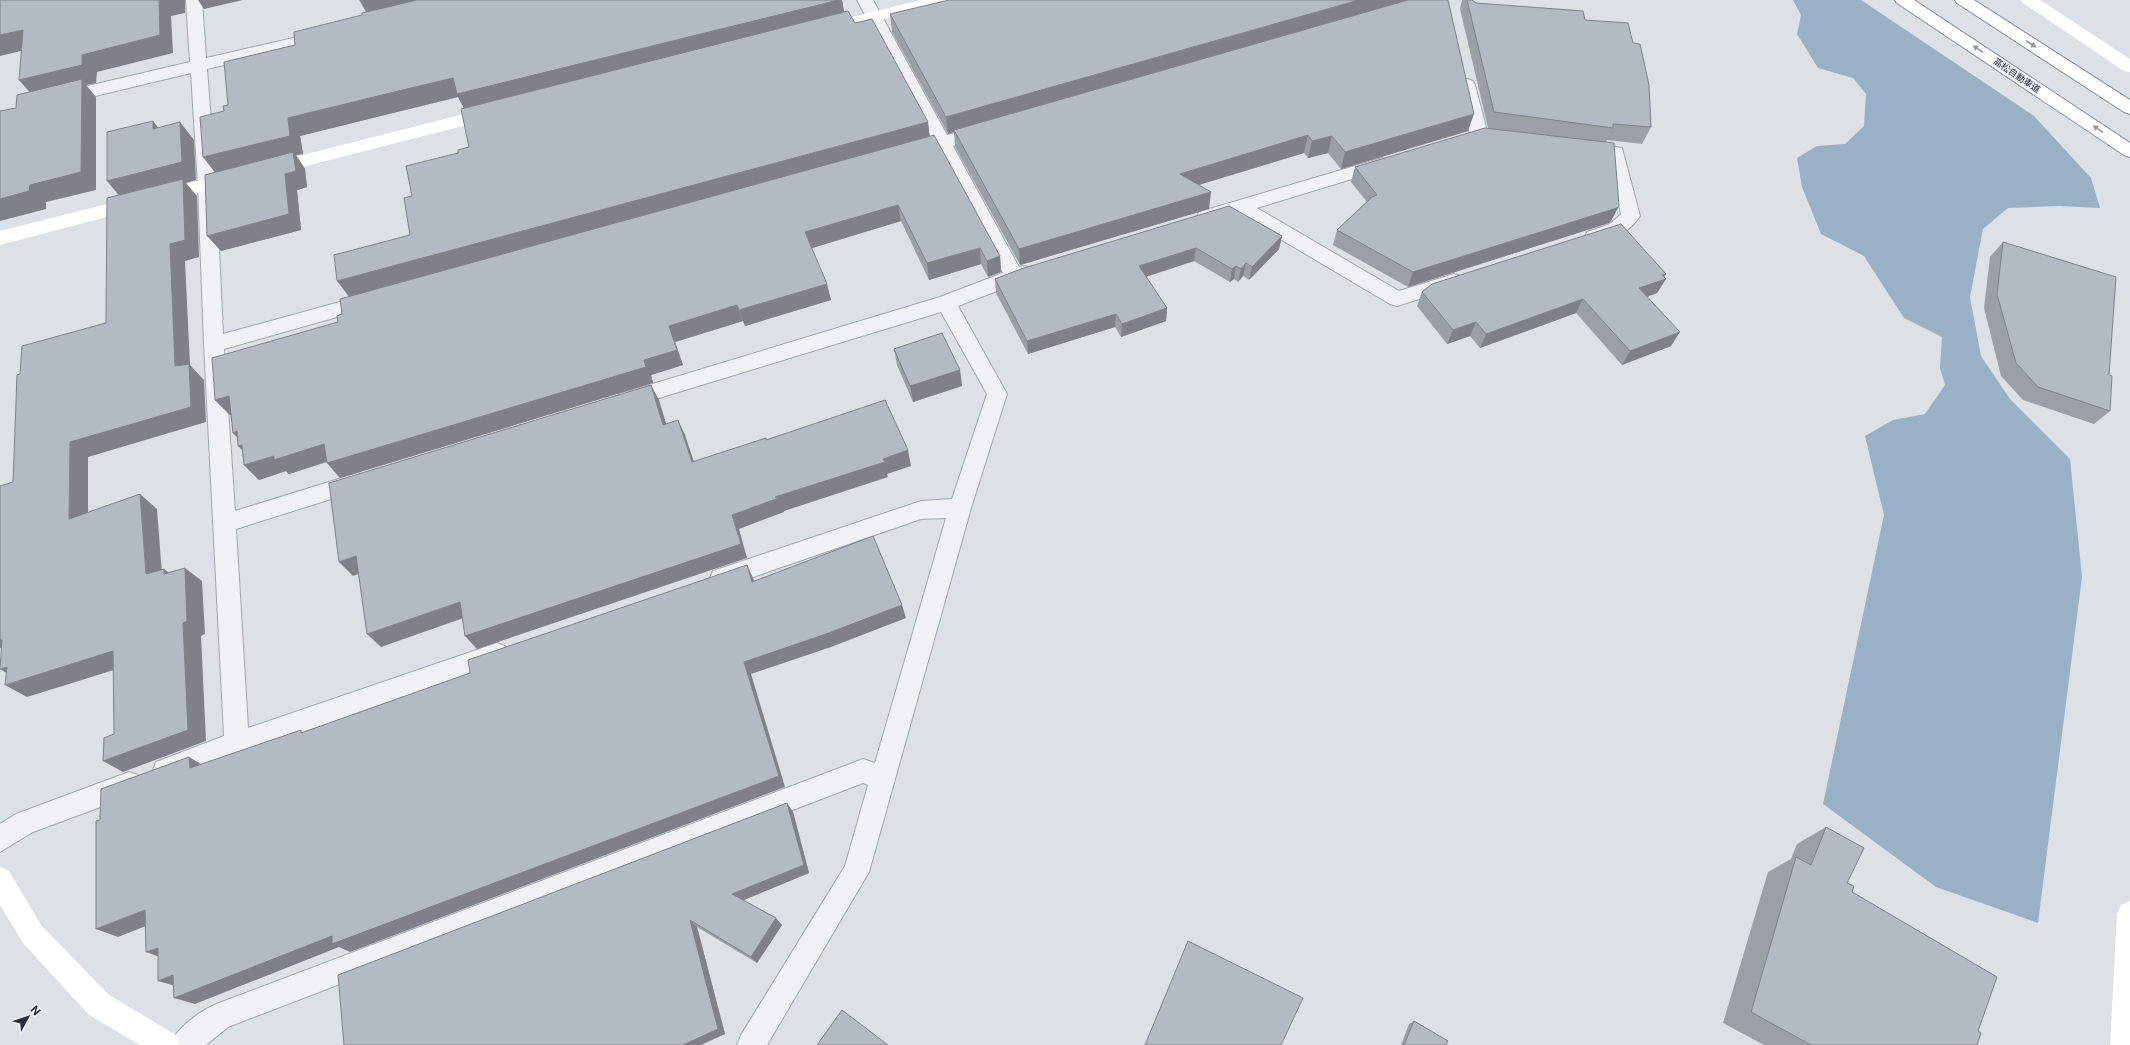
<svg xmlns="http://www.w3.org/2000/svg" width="2130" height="1045" font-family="'Public Sans','Noto Sans JP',sans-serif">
<rect width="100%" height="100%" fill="#dce1e6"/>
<!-- water -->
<polygon fill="#98b1c5" points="1793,0 1861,0 2034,116 2091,178 2100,208 2059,206 2008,208 1983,229 1970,297 1981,356 2010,399 2070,459 2082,577 2038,923 1936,887 1823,804 1884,515 1865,436 1893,420 1925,414 1945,385 1940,368 1942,337 1904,318 1864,256 1821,234 1802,187 1797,158 1817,146 1845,144 1864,126 1866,94 1853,78 1818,68 1797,34 1801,15"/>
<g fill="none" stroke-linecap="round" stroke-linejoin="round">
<defs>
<g id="street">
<polygon points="186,0 202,0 206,58 324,31 330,32 332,36 330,40 207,69 216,185 223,334 369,294 376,296 379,301 376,306 369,308 224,349 235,511 358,473 366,476 369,482 366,488 236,529 248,728 497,643 505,646 509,654 505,662 497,665 237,755 165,782 156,778 153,770 156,762 224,736 204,344 198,185 191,73 62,104 56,102 53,98 56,94 62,92 190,62"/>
<path d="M857,0H873L947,135L984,125L990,127L993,131L990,135L953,146L1019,267L1024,266L1031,268L1034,273L1031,278L958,306L1007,394L971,508L869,872L767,1045H737L741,1035L845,866L868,785L863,783L228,1027L206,1045H170C177,1027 201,1010 219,1003L863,759L875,763L946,518L921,519L721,588L713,585L710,578L713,571L921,501L952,499L987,394L941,312L626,408L619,406L616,400L619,394L626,392L940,297L1003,273L937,150L909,158L903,156L900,152L903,148L932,140Z"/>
<polygon points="1467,79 1473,81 1475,85 1488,135 1485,139 1479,141 1473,139 1470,135 1459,85 1461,81"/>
<path d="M1585,142L1622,148L1640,216C1631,231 1605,247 1587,242L1585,237L1587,232L1610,224L1621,214L1608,157L1579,152L1576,148L1579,144Z"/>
<polygon points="1382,158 1388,160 1391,164 1388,168 1257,208 1399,291 1454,274 1461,276 1464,281 1461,286 1397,306 1390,304 1238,214 1206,224 1199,222 1197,217 1199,212"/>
<polygon points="129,772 138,775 142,784 138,793 33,832 0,852 0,824 16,814"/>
</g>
<g id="highway">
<polygon points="1895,0 1914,0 2130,143 2130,157 2124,155 1897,3"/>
<polygon points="1955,0 1974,0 2130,100 2130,114 2124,112 1957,3"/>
</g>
</defs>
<!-- street casing -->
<use href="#street" stroke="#a2a8af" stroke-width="2"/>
<!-- highway casing -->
<use href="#highway" stroke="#848f9c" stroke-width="2"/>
<!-- street -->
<use href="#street" fill="#eff1f4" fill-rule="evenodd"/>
<!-- secondary -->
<g fill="#fff" fill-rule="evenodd">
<polygon points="921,0 949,0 947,3 826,34 820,33 818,29 820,25"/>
<polygon points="2021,0 2040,0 2130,59 2130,72 2124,71 2023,3"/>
<polygon points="492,107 498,109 501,113 498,117 271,175 265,173 262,169 265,165 271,163"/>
<polygon points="234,172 240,174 243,178 240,182 0,245 0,231"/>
<polygon points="0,867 9,871 41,925 109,995 176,1035 180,1045 140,1045 89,1015 23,943 0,905"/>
<polygon points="2130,901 2130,1045 2110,1045 2117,914 2121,905"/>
</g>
<!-- highway -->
<use href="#highway" fill="#fff" fill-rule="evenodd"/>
</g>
<!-- wall -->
<g fill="#9ba0a7">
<polygon points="359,0 842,0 844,12 855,23 928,122 929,136 1000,256 1001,272 988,277 981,264 929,280 901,221 812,248 831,300 745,326 743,321 675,342 683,365 651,375 653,383 340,478 327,462 289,474 286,471 259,480 244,465 242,450 237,437 233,433 231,415 230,415 215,400 338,322 342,314 349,296 410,235 412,196 458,153 469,147 464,108 458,97 397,112 300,136 303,154 296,155 305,169 307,187 297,190 301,230 221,251 215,172 224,111 228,105 295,45 362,15 366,12"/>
<polygon points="1462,0 1472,0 1476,3 1585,20 1651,127 1642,144 1607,140 1606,142 1611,221 1609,223 1408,287 1333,245 1337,230 1367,202 1351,182 1355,167 1488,128 1460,9"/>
<polygon points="890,14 1468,131 1341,169 1328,153 1308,158 1304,153 1199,185 1209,209 1020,265 955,147 954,132 948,134 892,32"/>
<polygon points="1282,236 1279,249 1249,280 1243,276 1238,282 1234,279 1230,282 1194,261 1146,277 1167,308 1166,321 1121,337 1115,327 1028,354 996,293 995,279 1021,269"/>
<polygon points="2003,242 2109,375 2110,411 2094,424 2023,400 2001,376 1984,308 1990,257"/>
<polygon points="1664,277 1666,279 1657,293 1647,297 1671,346 1622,365 1576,313 1480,348 1470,336 1447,344 1417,306 1422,292"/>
<polygon points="894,349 960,370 962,386 913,402 897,365"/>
<polygon points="793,812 809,873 743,900 782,925 757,963 697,927 725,1034 344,1045"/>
<polygon points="1826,827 1847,883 1852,892 1978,1031 1977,1045 1764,1045 1723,1023 1768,872 1791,859 1797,844"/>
<polygon points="1414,1021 1446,1045 1401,1045 1409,1024"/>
</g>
<!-- shaded-wall -->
<g fill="#7e8288">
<polygon points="159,0 185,0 185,13 171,16 173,53 97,72 96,83 86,85 96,97 96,190 46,202 46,209 0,221 0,199 34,97 19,80 82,55"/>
<polygon points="198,0 243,0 204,9"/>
<polygon points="360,0 448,0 370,19"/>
<polygon points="839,0 842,0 845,17 466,112 458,97 397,112 300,136 303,154 296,155 305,169 307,187 297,190 301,230 221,251 207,236 285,174 217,175 203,157 288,118 386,94 453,78"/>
<polygon points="1359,0 1418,0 954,130 954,132 948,134 946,117"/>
<polygon points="23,30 38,47 0,56 0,35"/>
<polygon points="1474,114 1468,131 1341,169 1345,152"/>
<polygon points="153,121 167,139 153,129"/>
<polygon points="180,122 194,140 196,180 186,183 197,196 199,257 185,261 190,365 204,380 206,422 88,457 88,533 69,519 70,442 175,366 122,199 107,181"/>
<polygon points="928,122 930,139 350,298 337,281"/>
<polygon points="1308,135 1304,153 1178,191 1180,174"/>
<polygon points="1332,136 1328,153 1308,158 1312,141"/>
<polygon points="1211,192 1209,209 1020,265 1019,249"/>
<polygon points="898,205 901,221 809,249 805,232"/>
<polygon points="1619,206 1611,221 1609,223 1408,287 1413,272"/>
<polygon points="1282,236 1279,249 1249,280 1252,267"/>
<polygon points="980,248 981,264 929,280 927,263"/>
<polygon points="1196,248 1194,261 1139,279 1139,266"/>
<polygon points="1000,256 1001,272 988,277 987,261"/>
<polygon points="1246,263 1243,276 1238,282 1241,269"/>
<polygon points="1236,266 1234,279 1230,282 1232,269"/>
<polygon points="1666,274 1662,280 1666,279 1657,293 1631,302 1639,288 1662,275"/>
<polygon points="827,284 831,300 745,326 739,310"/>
<polygon points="1583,299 1576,313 1480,348 1486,334"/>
<polygon points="737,305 743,321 675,342 683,365 651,375 653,383 340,478 327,463 644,360 669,326"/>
<polygon points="1167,308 1166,321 1121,337 1122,324"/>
<polygon points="1116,314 1115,327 1028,354 1027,341"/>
<polygon points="1476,322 1470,336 1447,344 1453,330"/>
<polygon points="1680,332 1671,346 1622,365 1630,351"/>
<polygon points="960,370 962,386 913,402 910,386"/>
<polygon points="651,385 659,400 671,440 663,425"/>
<polygon points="229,396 243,411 230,415 215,400"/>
<polygon points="678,420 685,435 699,477 692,462"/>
<polygon points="237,431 248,448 233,433"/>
<polygon points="324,444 338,458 289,474 286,471 259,480 244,465 274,456"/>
<polygon points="242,445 253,461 238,446"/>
<polygon points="908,450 911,466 887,474 888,477 784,511 784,512 739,529 747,558 477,649 465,636 732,515 775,497"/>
<polygon points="140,494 157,509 163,588 146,574"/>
<polygon points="356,556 370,570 353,576 339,562"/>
<polygon points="747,565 753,578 759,595 752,582"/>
<polygon points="185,568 202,581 205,634 201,636 206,741 123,772 103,761 183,623"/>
<polygon points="164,569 181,582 164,574"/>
<polygon points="460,602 472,615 381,647 367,634"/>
<polygon points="902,605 906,618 831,647 751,674 785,787 350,952 339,947 195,1004 174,998 744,662"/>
<polygon points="0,633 17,643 0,648"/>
<polygon points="113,651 133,664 27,697 5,685 20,681 0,669 7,667"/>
<polygon points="189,757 208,768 190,768"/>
<polygon points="787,803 793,812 809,873 739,902 732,894"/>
<polygon points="145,910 166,918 118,937 96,929"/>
<polygon points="776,918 782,925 757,963 751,957"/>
<polygon points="690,920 697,927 725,1034 701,1045 683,1045"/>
<polygon points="158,948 168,960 146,952"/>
<polygon points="173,975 179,987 158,981"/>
</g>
<!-- building -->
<g fill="#b4bac2" stroke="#7e8288">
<polygon points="0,0 159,0 160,35 82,55 82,65 19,80 23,30 0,35"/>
<polygon points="417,0 839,0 457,94 453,78 386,94 288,118 290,136 203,157 200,117 224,111 223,106 228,105 224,62 295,45 294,32 362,15 362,13"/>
<polygon points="949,0 1359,0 946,117 890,14"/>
<polygon points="1408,0 1448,0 1474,114 1345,152 1332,136 1312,141 1308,135 1180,174 1211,192 1019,249 954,130"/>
<polygon points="1467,0 1472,0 1476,3 1583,11 1585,20 1628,23 1633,43 1640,44 1649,85 1651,127 1613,124 1613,128 1494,112"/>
<polygon points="848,11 855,23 872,19 928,122 337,281 334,255 410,235 404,198 412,196 406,166 458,153 458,150 469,147 461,109"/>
<polygon points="82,79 81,172 30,185 29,191 0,199 0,111 16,108 17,95"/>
<polygon points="153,121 153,129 180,122 182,162 107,181 107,132"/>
<polygon points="1485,128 1614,143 1619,206 1617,208 1413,272 1337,230 1372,197 1377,195 1355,167"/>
<polygon points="934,135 1000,256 987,261 980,248 927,263 898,205 805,232 827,284 739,310 737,305 669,326 677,350 644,360 646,367 327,463 324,444 274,460 274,456 244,465 242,445 238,446 237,431 233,433 229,396 215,400 212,358 338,322 337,316 342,314 340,299"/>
<polygon points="293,152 296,171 285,174 289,214 207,236 205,175"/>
<polygon points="183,179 185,240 170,244 175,366 189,364 191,407 70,442 69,519 140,494 146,574 164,569 164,574 185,568 187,621 183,623 188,730 103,761 104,738 114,734 113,651 5,685 7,667 0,669 2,640 0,640 0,486 13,482 17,375 20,374 22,346 106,323 107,198"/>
<polygon points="1229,206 1282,236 1252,267 1246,263 1241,269 1236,266 1232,269 1196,248 1139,266 1167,308 1122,324 1116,314 1027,341 995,279 1021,269"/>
<polygon points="1621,224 1666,274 1662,275 1666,279 1639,288 1680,332 1630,351 1583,299 1486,334 1476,322 1453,330 1422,292 1432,284"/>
<polygon points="2003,242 2116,277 2109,375 2112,376 2110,411 2038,387 2016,363 1997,294"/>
<polygon points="942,333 960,370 910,386 894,349"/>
<polygon points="651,385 663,425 678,420 692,462 766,438 766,440 885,400 908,450 883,459 885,462 775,497 779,498 732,515 741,544 465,636 460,602 367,634 356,556 339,562 329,483"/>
<polygon points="873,536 902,605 826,634 744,662 779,776 332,944 332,936 174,998 173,975 158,981 158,948 146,952 145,910 96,929 96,821 100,820 101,789 189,757 190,768 301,730 301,733 470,673 468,660 747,565 752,582"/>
<polygon points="787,803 804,865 732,894 776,918 751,957 690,920 718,1029 683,1045 344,1045 338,975"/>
<polygon points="1826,827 1864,848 1847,883 1854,886 1852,892 1997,977 1978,1031 1981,1033 1977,1045 1811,1045 1751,1012 1796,857 1811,865"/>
<polygon points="1188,941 1303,998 1281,1045 1145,1045"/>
<polygon points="842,1010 888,1045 817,1045"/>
<polygon points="1414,1021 1448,1041 1446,1045 1404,1045"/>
</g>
<!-- one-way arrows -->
<defs><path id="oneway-solid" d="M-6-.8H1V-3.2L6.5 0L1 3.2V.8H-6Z"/></defs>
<g fill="#93989d">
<use href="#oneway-solid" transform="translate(2031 44) rotate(33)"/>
<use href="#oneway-solid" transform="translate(1978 49) rotate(-146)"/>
<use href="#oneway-solid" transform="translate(2098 129) rotate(-146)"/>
</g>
<g text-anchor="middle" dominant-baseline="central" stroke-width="3" stroke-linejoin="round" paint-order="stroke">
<!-- far-street labels -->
<g font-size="9" fill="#27303b" stroke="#ebeff4">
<text transform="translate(2017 75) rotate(34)">高松自動車道</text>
</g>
</g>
<!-- north arrow -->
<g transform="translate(28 1017) rotate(50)" stroke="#ebeff4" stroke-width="3" paint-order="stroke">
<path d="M0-3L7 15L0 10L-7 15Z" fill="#27303b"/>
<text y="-6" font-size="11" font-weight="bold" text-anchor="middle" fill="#27303b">N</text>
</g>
</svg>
